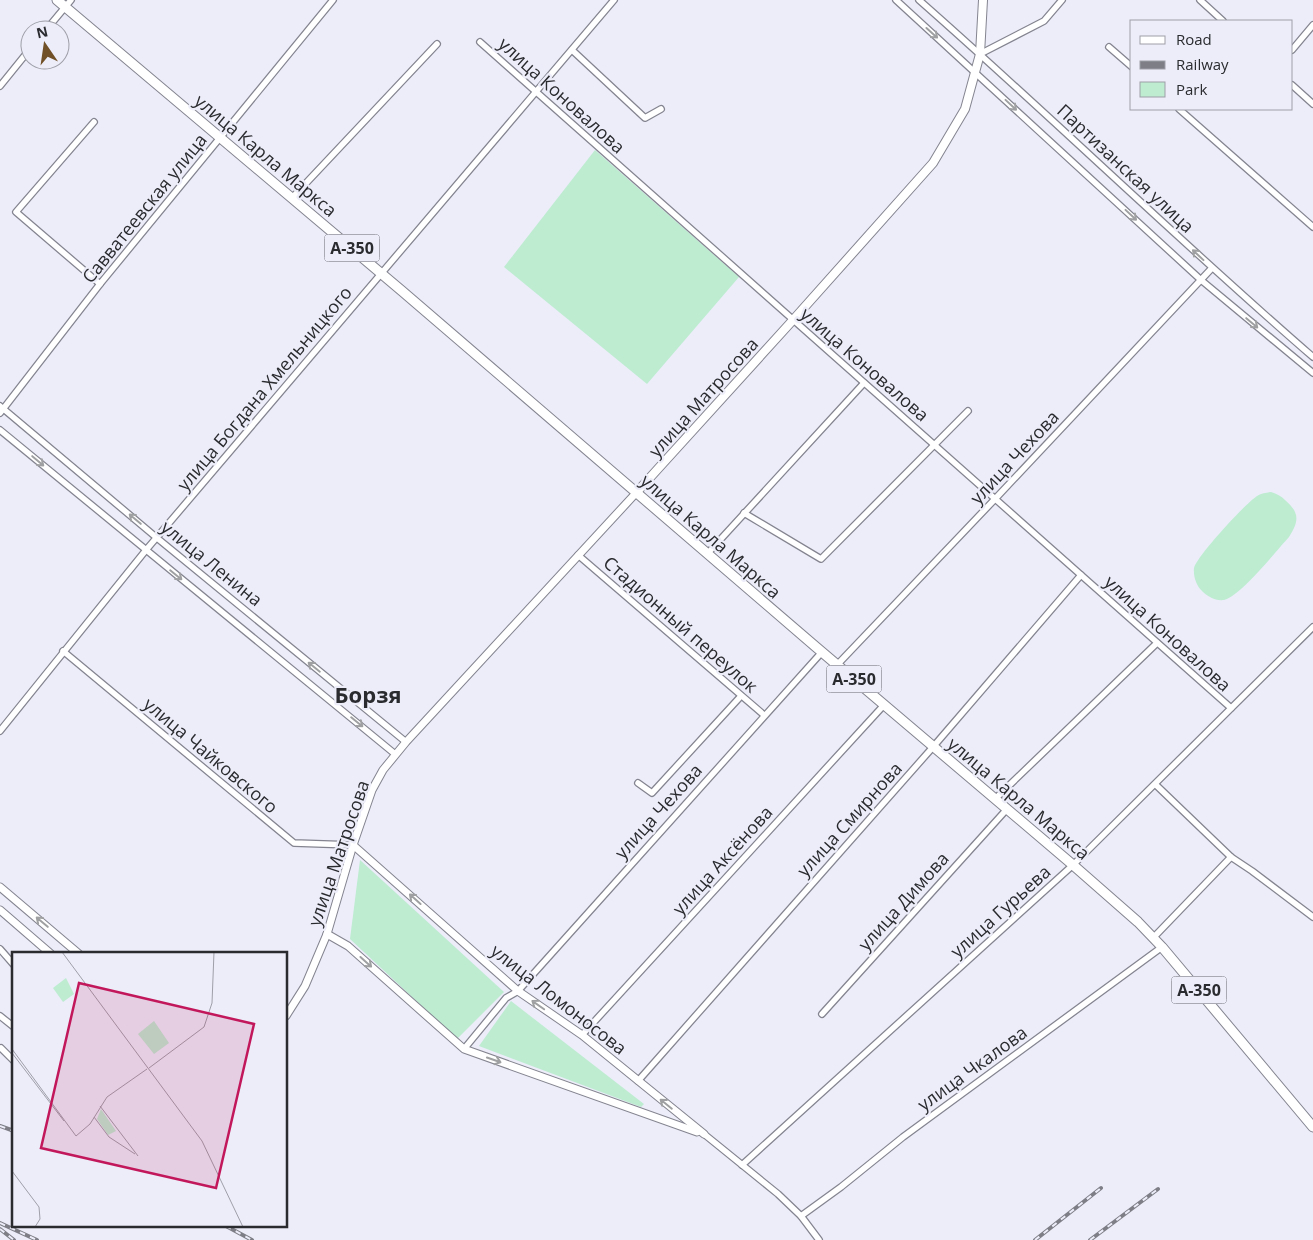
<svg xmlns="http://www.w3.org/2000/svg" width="1313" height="1240" font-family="'Open Sans',sans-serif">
<rect width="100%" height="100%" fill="#ecedf9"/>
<!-- green -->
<g fill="#bdecd1">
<polygon points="595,150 739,277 647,384 504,267"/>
<path d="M1271,492C1277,494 1281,496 1285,500C1300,513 1299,521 1289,537C1276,551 1241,596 1224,600C1215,601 1209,597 1203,592C1197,587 1193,577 1194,568C1197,556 1245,504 1257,496C1262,493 1265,493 1271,492Z"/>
<polygon points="360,860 504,992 457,1039 350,939"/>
<polygon points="511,1001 644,1104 641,1107 479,1046"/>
</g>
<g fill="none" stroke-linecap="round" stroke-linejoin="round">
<defs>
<g id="minor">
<polyline points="896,0 1201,280 1313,373"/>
<path d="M919,0C1052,117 1179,241 1313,357"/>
<polyline points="1200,0 1223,21"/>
<polyline points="46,30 71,0"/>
<polyline points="480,42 1231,708"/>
<polyline points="1109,47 1132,67"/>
<polyline points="572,50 645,118 661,109"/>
<polyline points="1292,50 1313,25"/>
<polyline points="980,54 1044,21 1062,0"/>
<polyline points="1292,85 1313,104"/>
<polyline points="0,86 30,49"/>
<polyline points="1179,109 1313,227"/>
<polyline points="94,122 16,212 100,284"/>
<polyline points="292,198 437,44"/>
<polyline points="0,406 157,538 406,742"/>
<polyline points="0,413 100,284 333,0"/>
<polyline points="0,430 395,754"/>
<polyline points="744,513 821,559 968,411"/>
<polyline points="708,553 864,383"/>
<polyline points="578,555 764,715"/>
<polyline points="63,651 294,843 353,845"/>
<polyline points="837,665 995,499 1212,268"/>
<polyline points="0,731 146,550 614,0"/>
<polyline points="638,783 652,793 741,696"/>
<polyline points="1156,785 1231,857 1252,871 1313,917"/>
<polyline points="995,799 1157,643"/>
<polyline points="1154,937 1231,857"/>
<polyline points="0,949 14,965"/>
<polyline points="822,1014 1007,809"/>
<polyline points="0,1016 14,1027"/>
<polyline points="582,1035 884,705"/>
<polyline points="1,1048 14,1061"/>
<polyline points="464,1049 506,998 518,991 822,652"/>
<polyline points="638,1081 933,747 1081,575"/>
<polyline points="704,1134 778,1194 801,1216 819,1240"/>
<polyline points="742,1165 1073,865 1313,627"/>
<polyline points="801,1216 841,1187 903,1137 1162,947"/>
</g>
<g id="tertiary">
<polyline points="353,845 518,991 582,1035 704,1134"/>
<polyline points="0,887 79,954"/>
<polyline points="0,910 51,954"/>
<polyline points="327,934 348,946 464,1049 697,1132"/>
<polyline points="286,1016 305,986 327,934 353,845 372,790 383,770 406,742 636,493"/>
</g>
<polyline id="secondary" points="636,493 793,320 933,163 965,109 980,54 983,0"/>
<polyline id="trunk" points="57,0 402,291 816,647 1073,865 1138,922 1162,947 1313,1127"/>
</defs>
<!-- minor casing -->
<use href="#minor" stroke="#83848f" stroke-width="8"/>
<!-- tertiary casing -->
<use href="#tertiary" stroke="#83848f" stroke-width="9"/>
<!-- secondary casing -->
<use href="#secondary" stroke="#83848f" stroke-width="10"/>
<!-- trunk casing -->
<use href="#trunk" stroke="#83848f" stroke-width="11"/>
<!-- minor -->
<use href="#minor" stroke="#fff" stroke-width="5.5"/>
<!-- tertiary -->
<use href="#tertiary" stroke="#fff" stroke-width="7"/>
<!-- secondary -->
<use href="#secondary" stroke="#fff" stroke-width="8"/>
<!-- trunk -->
<use href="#trunk" stroke="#fff" stroke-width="9"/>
<defs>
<g id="rail">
<polyline points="0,1126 14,1131"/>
<polyline points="0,1223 37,1240"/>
<polyline points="226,1226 252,1240"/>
<polyline points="0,1229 14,1240"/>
<polyline points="1035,1240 1101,1188"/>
<polyline points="1090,1240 1158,1189"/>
</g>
</defs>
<!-- rail casing -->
<use href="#rail" stroke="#7d7e86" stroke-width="4"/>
<!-- rail -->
<use href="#rail" stroke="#ecedf9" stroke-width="2" stroke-dasharray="5.5" stroke-linecap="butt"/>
</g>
<!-- one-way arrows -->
<defs><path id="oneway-shaft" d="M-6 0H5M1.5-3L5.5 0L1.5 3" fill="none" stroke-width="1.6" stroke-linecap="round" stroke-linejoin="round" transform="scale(1.25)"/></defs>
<g stroke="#9fa0a1">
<use href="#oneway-shaft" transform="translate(932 33) rotate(42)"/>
<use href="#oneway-shaft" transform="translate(1011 105) rotate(43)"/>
<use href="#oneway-shaft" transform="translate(1131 215) rotate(43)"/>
<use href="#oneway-shaft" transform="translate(1198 255) rotate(-137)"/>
<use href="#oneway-shaft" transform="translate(1252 323) rotate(40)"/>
<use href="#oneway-shaft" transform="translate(38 461) rotate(40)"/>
<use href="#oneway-shaft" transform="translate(135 519) rotate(-140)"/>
<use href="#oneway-shaft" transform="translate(176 575) rotate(39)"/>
<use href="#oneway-shaft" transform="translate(314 667) rotate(-141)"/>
<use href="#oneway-shaft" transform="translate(357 722) rotate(39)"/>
<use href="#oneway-shaft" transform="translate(415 899) rotate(-138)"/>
<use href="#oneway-shaft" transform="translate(42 922) rotate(-140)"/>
<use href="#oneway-shaft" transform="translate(366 962) rotate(42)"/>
<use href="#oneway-shaft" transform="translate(538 1005) rotate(-145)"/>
<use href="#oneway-shaft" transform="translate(494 1060) rotate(19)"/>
<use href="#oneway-shaft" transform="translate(666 1104) rotate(-141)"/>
</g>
<g text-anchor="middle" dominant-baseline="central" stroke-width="4.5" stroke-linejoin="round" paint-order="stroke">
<!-- shield labels -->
<g fill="#ecedf9" stroke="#64656c" stroke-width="1">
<rect x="324.5" y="234.5" width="55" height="27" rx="4"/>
<rect x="826.5" y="665.5" width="55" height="27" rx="4"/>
<rect x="1171.5" y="976.5" width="55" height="27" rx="4"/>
</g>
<g font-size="16" font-weight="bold" fill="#2a2b2f">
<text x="352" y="248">А-350</text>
<text x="854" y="679">А-350</text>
<text x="1199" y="990">А-350</text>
</g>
<!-- street labels -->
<g font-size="18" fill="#2a2b2f" stroke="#ecedf9">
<text transform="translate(562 95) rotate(42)">улица Коновалова</text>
<text transform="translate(266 155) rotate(40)">улица Карла Маркса</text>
<text transform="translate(1126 168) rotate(43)">Партизанская улица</text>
<text transform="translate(144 208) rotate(-51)">Савватеевская улица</text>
<text transform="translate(865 364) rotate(41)">улица Коновалова</text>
<text transform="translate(264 388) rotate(-50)">улица Богдана Хмельницкого</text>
<text transform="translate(703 397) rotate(-48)">улица Матросова</text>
<text transform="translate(1014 457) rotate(-47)">улица Чехова</text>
<text transform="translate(711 536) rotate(41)">улица Карла Маркса</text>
<text transform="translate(212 563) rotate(39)">улица Ленина</text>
<text transform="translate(681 624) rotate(41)">Стадионный переулок</text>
<text transform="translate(1168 633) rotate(42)">улица Коновалова</text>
<text transform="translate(211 755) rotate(40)">улица Чайковского</text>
<text transform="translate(1019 798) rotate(40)">улица Карла Маркса</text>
<text transform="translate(658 811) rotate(-48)">улица Чехова</text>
<text transform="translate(849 819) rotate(-48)">улица Смирнова</text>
<text transform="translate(338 853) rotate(-71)">улица Матросова</text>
<text transform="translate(722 860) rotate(-48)">улица Аксёнова</text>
<text transform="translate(903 901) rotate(-48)">улица Димова</text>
<text transform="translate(1000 911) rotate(-42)">улица Гурьева</text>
<text transform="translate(559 999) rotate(38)">улица Ломоносова</text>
<text transform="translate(972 1068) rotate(-36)">улица Чкалова</text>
</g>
<!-- district labels -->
<g font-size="22" font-weight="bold" fill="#2a2b2f" stroke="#ecedf9">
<text x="368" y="694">Борзя</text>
</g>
</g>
<!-- overview -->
<g transform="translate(12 952)">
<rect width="275" height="275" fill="#ecedf9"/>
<path d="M54,26L62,42L51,50L41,36ZM142,69L157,91L142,102L126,82ZM89,157L104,179L96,183L85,167Z" fill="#bdecd1"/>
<path fill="none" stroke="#9e9fa8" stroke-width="1" d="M50,0L190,189L231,275M0,97L64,184L78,172L95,145L135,117M0,101L52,169M137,116L192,75L200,51L202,0M88,154L126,204M82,165L97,185L123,202M0,219L27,255L28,267L23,275"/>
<path fill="#c2185b" fill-opacity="0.15" stroke="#c2185b" stroke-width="2.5" d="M67,31L242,72L204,236L29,196Z"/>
<rect width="275" height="275" fill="none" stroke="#2a2b2f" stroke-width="2.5"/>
</g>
<!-- legend -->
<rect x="1130" y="20" width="162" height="90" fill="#ecedf9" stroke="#9e9fa8"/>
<rect x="1140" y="36" width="25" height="8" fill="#ffffff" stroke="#9e9fa8"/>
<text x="1176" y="45" font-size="15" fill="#2a2b2f">Road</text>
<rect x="1140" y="61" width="25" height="8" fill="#7d7e86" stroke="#9e9fa8"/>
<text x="1176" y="70" font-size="15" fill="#2a2b2f">Railway</text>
<rect x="1140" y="82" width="25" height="15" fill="#bdecd1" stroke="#9e9fa8"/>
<text x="1176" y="95" font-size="15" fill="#2a2b2f">Park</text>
<!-- north arrow -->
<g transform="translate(45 45) rotate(347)"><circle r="24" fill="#ecedf9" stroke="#9e9fa8"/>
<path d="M0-4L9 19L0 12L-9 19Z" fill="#715027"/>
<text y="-8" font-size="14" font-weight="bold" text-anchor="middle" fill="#2a2b2f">N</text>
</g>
</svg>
